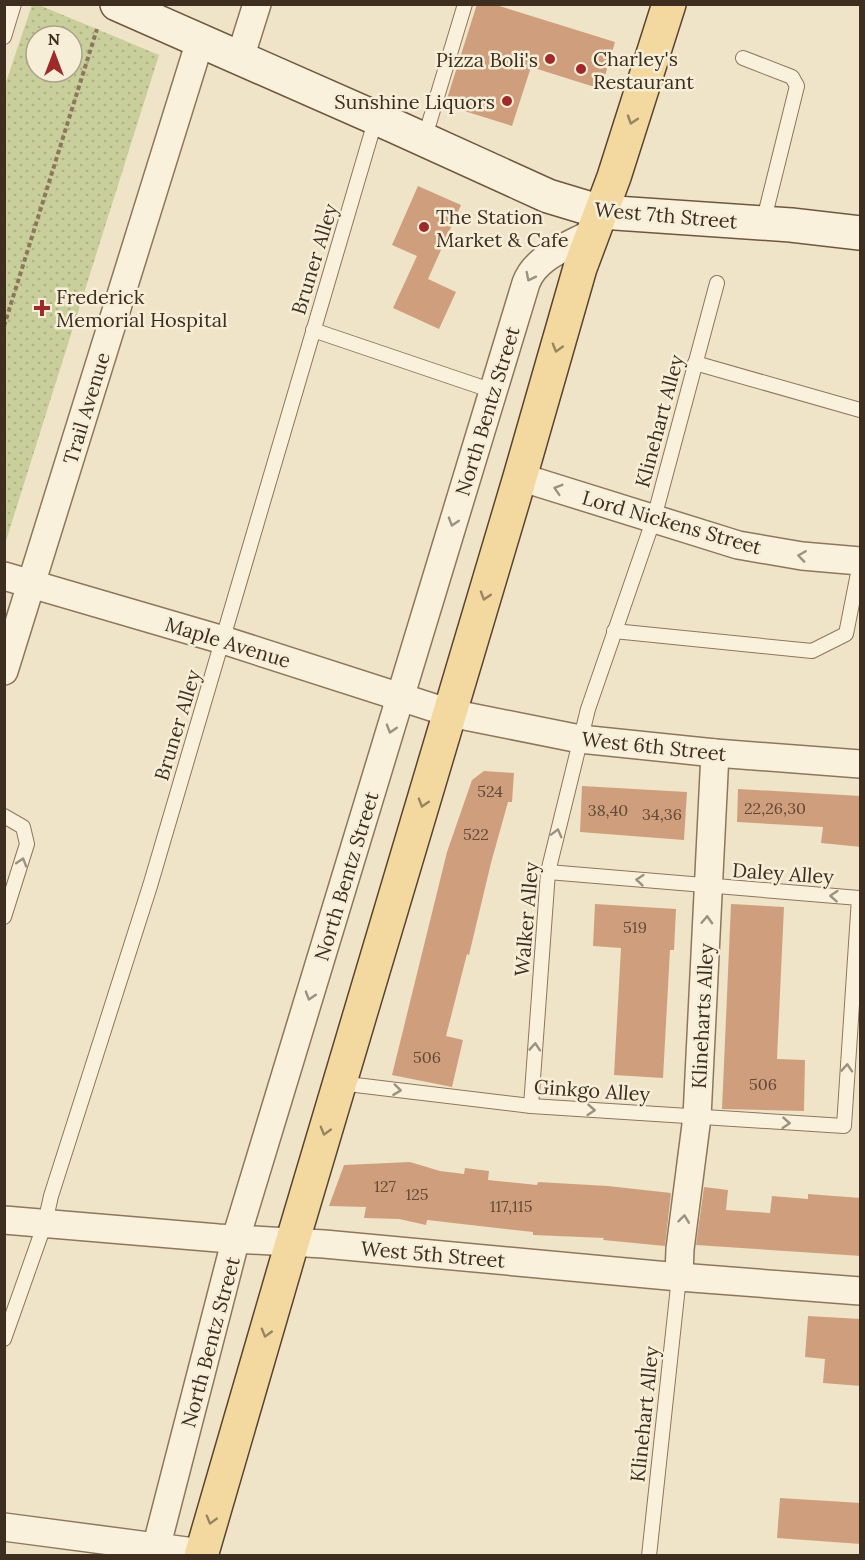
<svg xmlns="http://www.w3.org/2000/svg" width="865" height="1560" font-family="Lora,serif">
<defs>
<pattern id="grass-dots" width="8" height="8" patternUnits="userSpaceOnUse" patternTransform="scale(1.5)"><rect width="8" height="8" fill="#c9cf9b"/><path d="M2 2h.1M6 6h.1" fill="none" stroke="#aeb285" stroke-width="1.8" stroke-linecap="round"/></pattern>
</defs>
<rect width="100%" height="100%" fill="#f0e4c8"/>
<!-- grass -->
<path fill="url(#grass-dots)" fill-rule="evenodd" d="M32,5H39L159,55L5,544L4,88ZM36,36H72V72H36Z"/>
<!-- building -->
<g fill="#cf9f7d">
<polygon points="477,4 493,4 615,42 601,89 531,67 512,126 445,105"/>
<polygon points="418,186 461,205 428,279 456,292 439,329 393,308 417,256 392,245"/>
<polygon points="484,771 514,773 512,802 508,802 491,863 469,955 467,954 446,1036 463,1040 452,1087 392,1075 447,852 472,780"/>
<polygon points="582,786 687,792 684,840 580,832"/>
<polygon points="738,789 861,796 861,847 821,843 823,827 737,822"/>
<polygon points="595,904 676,909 674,950 670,950 663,1078 614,1075 621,948 593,946"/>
<polygon points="731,904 784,907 777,1059 805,1060 804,1111 722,1109"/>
<polygon points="410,1162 440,1171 464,1174 465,1168 489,1171 488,1180 537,1185 538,1182 608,1186 671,1193 665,1246 603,1240 604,1238 533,1235 533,1232 427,1220 426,1225 399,1219 364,1218 366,1207 329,1206 344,1165"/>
<polygon points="704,1187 728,1190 726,1210 770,1213 772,1196 808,1199 808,1194 861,1198 861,1256 696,1245"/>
<polygon points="808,1316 861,1319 861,1386 823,1383 825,1359 805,1357"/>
<polygon points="780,1498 861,1503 861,1544 777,1538"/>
</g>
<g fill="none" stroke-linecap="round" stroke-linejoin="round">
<defs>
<g id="lane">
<polyline points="4,37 14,4"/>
<polyline points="743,58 792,77 797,86 763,223"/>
<polyline points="424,140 465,4"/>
<polyline points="313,330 493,391"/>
<polyline points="695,363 860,410"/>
<polyline points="614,631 812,651 846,634 860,563"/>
<polyline points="4,816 23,827 27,844 4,917"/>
<polyline points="339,1083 531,1106 844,1126 859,898 548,872"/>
<polyline points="531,1106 548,872 588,709 654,518 717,283"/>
<polyline points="4,1339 45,1223 51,1196 150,886 376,118"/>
<polyline points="649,1556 679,1277"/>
</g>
<g id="street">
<polyline points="240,58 257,4"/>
<polyline points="520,477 738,545 802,556 860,561"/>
<polyline points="4,576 223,640 450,713 580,739 715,753 860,764"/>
<polyline points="4,671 200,41"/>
<polyline points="4,1220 218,1238 324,1244 679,1277 860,1291"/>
<polyline points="679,1277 680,1249 697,1117 715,753"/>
<polyline points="4,1527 202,1553"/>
<path d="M154,1556L236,1238L526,283C536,256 569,246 594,232"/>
</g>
<polyline id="secondary" points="117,4 394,126 548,196 601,212 791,225 860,233"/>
<polyline id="primary" points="201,1556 292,1243 520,477 580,268 614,177 669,4"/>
</defs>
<!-- lane casing -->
<use href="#lane" stroke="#8d765c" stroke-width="16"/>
<!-- street casing -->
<use href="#street" stroke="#8d765c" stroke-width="30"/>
<!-- secondary casing -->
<use href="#secondary" stroke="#6f573f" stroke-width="36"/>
<!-- primary casing -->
<use href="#primary" stroke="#5b4430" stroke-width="36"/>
<!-- path -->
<polyline stroke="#8d765c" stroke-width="4" stroke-dasharray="4.5 3" stroke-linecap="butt" points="4,326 97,29"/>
<!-- lane -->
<use href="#lane" stroke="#faf1dc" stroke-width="14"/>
<!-- street -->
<use href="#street" stroke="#faf1dc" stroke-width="27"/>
<!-- secondary -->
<use href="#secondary" stroke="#faf1dc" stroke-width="33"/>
<!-- primary -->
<use href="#primary" stroke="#f3d9a0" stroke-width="33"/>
</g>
<!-- one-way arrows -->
<defs><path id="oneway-chevron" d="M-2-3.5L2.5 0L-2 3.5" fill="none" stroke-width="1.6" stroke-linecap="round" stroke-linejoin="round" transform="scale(1.5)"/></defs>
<g stroke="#988460">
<use href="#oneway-chevron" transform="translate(632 120) rotate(108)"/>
<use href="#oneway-chevron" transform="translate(557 348) rotate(106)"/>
<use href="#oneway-chevron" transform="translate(485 596) rotate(107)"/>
<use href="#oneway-chevron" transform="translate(423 803) rotate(107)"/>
<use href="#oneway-chevron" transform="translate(325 1131) rotate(106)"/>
<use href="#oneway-chevron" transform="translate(266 1333) rotate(106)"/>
<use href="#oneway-chevron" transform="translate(211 1520) rotate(106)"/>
</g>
<g stroke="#9c907e">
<use href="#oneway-chevron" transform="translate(530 277) rotate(117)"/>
<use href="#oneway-chevron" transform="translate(558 489) rotate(-163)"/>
<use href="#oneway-chevron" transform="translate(453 522) rotate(107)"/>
<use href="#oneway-chevron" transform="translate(802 556) rotate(-172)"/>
<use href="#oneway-chevron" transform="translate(391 729) rotate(107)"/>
<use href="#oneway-chevron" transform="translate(557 833) rotate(-76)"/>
<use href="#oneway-chevron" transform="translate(22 862) rotate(-73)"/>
<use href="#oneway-chevron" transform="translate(640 880) rotate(-175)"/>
<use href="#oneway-chevron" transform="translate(834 896) rotate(-176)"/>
<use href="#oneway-chevron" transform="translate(707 920) rotate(-87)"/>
<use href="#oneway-chevron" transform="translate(310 996) rotate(107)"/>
<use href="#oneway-chevron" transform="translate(535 1047) rotate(-86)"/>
<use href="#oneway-chevron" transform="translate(847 1068) rotate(-86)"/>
<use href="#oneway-chevron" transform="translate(397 1090) rotate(7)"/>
<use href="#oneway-chevron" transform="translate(591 1110) rotate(4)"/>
<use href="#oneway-chevron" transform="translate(786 1123) rotate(4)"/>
<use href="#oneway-chevron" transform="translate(684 1219) rotate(-83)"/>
</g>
<!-- markers -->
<g fill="#9e2a2b" stroke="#f7eed8" stroke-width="2">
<circle cx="550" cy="59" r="6"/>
<circle cx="581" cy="69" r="6"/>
<circle cx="507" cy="101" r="6"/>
<circle cx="424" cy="227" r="6"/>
<path d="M39 299h6v6h6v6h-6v6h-6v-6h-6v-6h6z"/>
</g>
<g text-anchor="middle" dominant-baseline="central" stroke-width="5" stroke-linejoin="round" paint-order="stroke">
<!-- number labels -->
<g font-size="16" fill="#624a37">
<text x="490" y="791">524</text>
<text x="775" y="808">22,26,30</text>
<text x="608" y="810">38,40</text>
<text x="662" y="814">34,36</text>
<text x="476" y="834">522</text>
<text x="635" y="927">519</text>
<text x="427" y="1057">506</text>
<text x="763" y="1084">506</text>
<text x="385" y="1186">127</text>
<text x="417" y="1194">125</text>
<text x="511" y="1206">117,115</text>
</g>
<!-- poi labels -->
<g font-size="20" fill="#3d2e20" stroke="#f7eed8" text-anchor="start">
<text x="593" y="58">Charley's<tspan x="593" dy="23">Restaurant</tspan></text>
<text x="538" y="59" text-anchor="end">Pizza Boli's</text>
<text x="495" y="101" text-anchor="end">Sunshine Liquors</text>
<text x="436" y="216">The Station<tspan x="436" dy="23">Market &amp; Cafe</tspan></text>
<text x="56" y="296">Frederick<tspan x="56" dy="23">Memorial Hospital</tspan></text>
</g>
<!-- street labels -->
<g font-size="20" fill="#3d2e20" stroke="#f7eed8">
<text transform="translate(666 215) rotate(5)">West 7th Street</text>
<text transform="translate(314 259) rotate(-73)">Bruner Alley</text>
<text transform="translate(86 408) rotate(-73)">Trail Avenue</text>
<text transform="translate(487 411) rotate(-73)">North Bentz Street</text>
<text transform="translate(659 421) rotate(-75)">Klinehart Alley</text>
<text transform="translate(672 522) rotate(16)">Lord Nickens Street</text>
<text transform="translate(228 642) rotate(17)">Maple Avenue</text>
<text transform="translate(177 725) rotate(-73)">Bruner Alley</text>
<text transform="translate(654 746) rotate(6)">West 6th Street</text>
<text transform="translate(783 873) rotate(4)">Daley Alley</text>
<text transform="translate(346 876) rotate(-73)">North Bentz Street</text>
<text transform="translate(526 919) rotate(-85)">Walker Alley</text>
<text transform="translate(702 1016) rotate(-87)">Klineharts Alley</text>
<text transform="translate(592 1090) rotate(4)">Ginkgo Alley</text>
<text transform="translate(433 1254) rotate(5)">West 5th Street</text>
<text transform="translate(210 1342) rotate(-75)">North Bentz Street</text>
<text transform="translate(644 1414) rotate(-84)">Klinehart Alley</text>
</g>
</g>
<!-- border -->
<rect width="865" height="1560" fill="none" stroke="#3d2e20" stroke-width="12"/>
<!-- north arrow -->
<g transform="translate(54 54)"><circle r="28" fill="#f7eed8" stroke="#ada18e" stroke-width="1.5"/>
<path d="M0-4.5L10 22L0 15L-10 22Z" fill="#9e2a2b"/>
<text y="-9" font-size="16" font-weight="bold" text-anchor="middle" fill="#3d2e20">N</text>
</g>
</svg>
